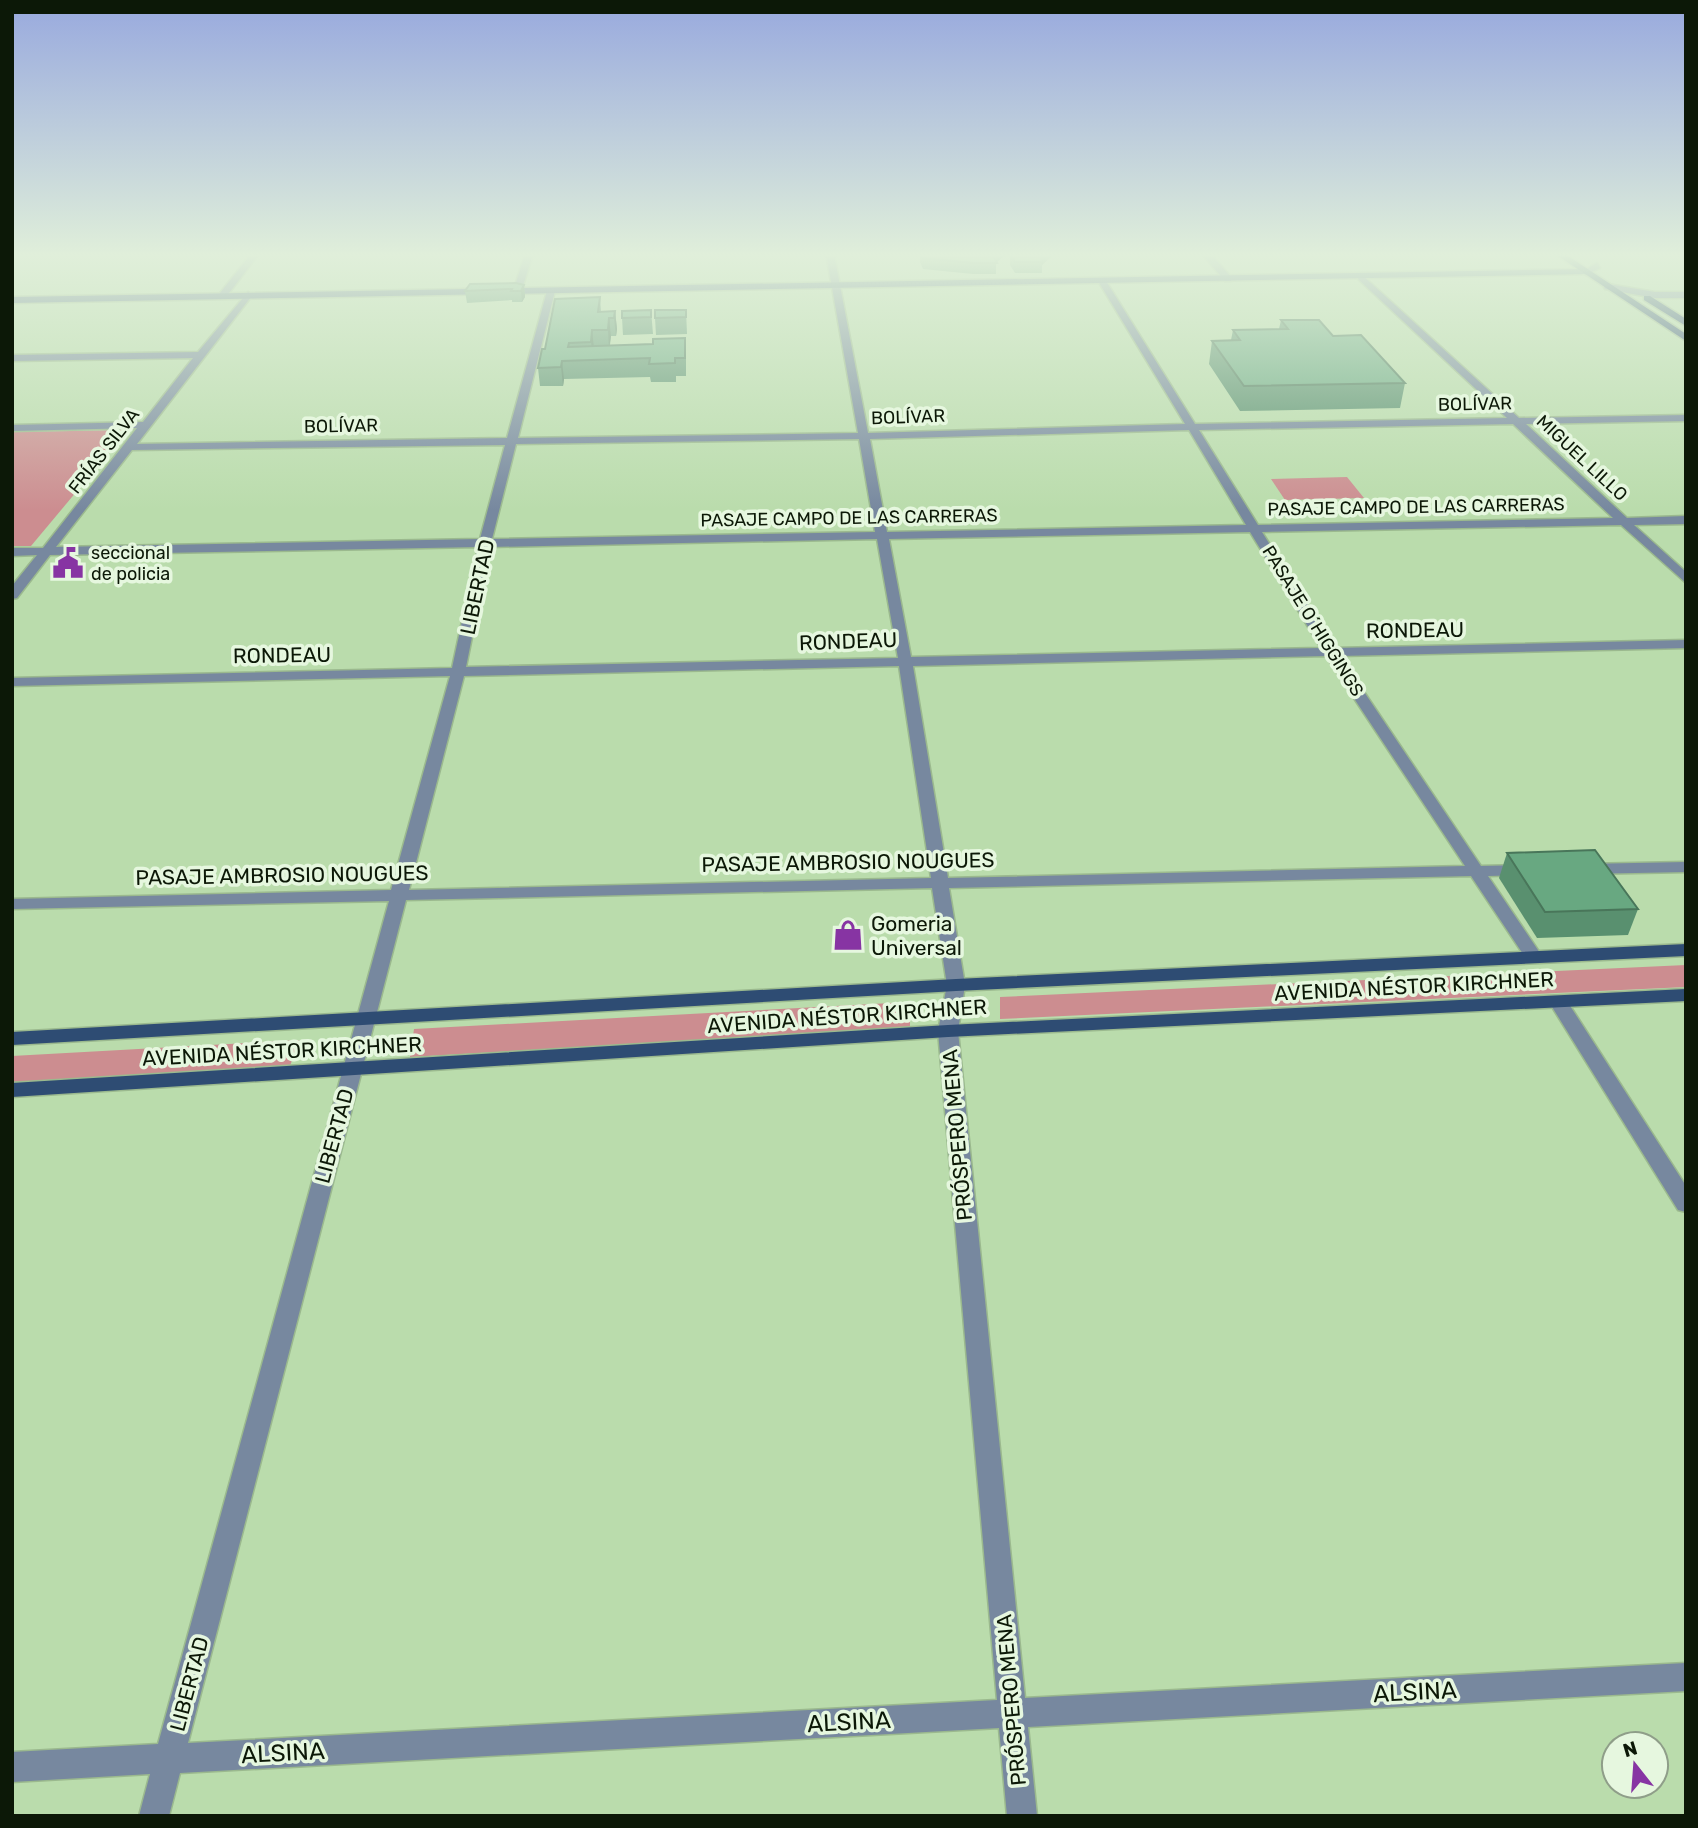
<svg xmlns="http://www.w3.org/2000/svg" width="1698" height="1828" font-family="Rubik,sans-serif">
<rect width="100%" height="100%" fill="#badcac"/>
<!-- green -->
<g fill="#cc8d90">
<polygon points="128,430 31,546 12,546 12,432"/>
<polygon points="1347,477 1364,498 1285,500 1271,479"/>
<polygon points="1686,965 1686,987 1000,1019 1000,997"/>
<polygon points="910,1002 910,1028 410,1057 414,1029"/>
<polygon points="299,1040 290,1066 12,1082 12,1056"/>
</g>
<g fill="none" stroke-linecap="round" stroke-linejoin="round">
<defs>
<g id="street">
<polygon points="251,254 259,254 226,297 220,297 220,293"/>
<polygon points="525,254 533,254 521,292 517,295 513,292"/>
<path d="M826,254H834L868,433L1185,424L1098,281L1102,278L1106,281L1195,424L1507,418L1358,279L1361,274L1519,418L1686,415V421L1526,424L1627,518L1686,516V524L1634,525L1686,572V583L1621,525L1262,532L1335,648L1686,640V648L1340,656L1481,866L1525,865L1533,870L1525,875L1488,876L1542,956L1539,960H1527L1471,876L949,888L965,985L958,1031L1025,1698L1686,1663V1691L1028,1727L1037,1816H1007L999,1728L180,1773L169,1816H139L150,1774L12,1782V1752L158,1744L389,901L12,909V899L391,890L450,676L12,686V678L452,668L478,547L50,555L17,598L12,599V586L37,555L12,556V548H43L137,428L12,431V425L143,422L193,358L12,361V355L198,352L248,292L252,295L251,297L137,444L507,438L547,291L551,288L555,291L518,438L858,433ZM1513,424L1613,518L1258,525L1199,430ZM1189,430L1246,525L887,532L870,439ZM859,439L875,532L492,539L516,444ZM505,445L480,539L56,547L132,450ZM1250,532L1321,648L911,657L889,539ZM877,539L898,658L466,667L490,547ZM1326,656L1465,866L948,878L913,666ZM899,666L931,878L409,890L464,676ZM932,888L947,985L938,1031L997,1700L188,1743L406,900Z"/>
<polygon points="1202,254 1211,254 1231,277 1231,281 1225,281"/>
<polygon points="1597,263 1600,268 1586,275 1582,272"/>
<polygon points="1608,284 1655,292 1686,292 1686,298 1655,298 1605,289 1604,287"/>
<polygon points="1686,862 1686,872 1584,874 1576,869 1584,864"/>
<polygon points="1558,996 1565,998 1686,1186 1686,1212 1678,1210 1549,1002 1551,998"/>
</g>
<polygon id="secondary" points="1586,269 1589,274 12,303 12,297"/>
<g id="primary">
<polygon points="1555,254 1565,254 1686,334 1686,341"/>
<polygon points="1644,296 1650,296 1686,319 1686,326 1644,300"/>
<polygon points="1686,944 1686,956 956,991 12,1045 12,1032 956,979"/>
<polygon points="1686,989 1686,1001 948,1037 12,1097 12,1083 948,1025"/>
</g>
</defs>
<!-- street casing -->
<use href="#street" stroke="#9bb98e" stroke-width="3"/>
<!-- secondary casing -->
<use href="#secondary" stroke="#9bb98e" stroke-width="3"/>
<!-- primary casing -->
<use href="#primary" stroke="#9bb98e" stroke-width="3"/>
<!-- street -->
<use href="#street" fill="#77889f" fill-rule="evenodd"/>
<!-- secondary -->
<use href="#secondary" fill="#4d6586" fill-rule="evenodd"/>
<!-- primary -->
<use href="#primary" fill="#2e4c73" fill-rule="evenodd"/>
</g>
<!-- wall -->
<g fill="#59906f">
<polygon points="920,254 1005,254 1005,255 996,262 996,274 973,274 923,269 920,262"/>
<polygon points="1010,254 1053,255 1042,265 1042,273 1015,273 1010,265"/>
<polygon points="524,285 525,297 522,302 512,302 512,300 467,303 465,291"/>
<polygon points="600,297 601,312 615,311 617,329 616,336 611,336 610,345 686,356 686,376 676,376 676,382 651,382 650,377 564,379 563,386 540,386 538,368"/>
<polygon points="651,310 653,334 623,335 622,318"/>
<polygon points="686,310 687,334 656,335 655,318"/>
<polygon points="1281,320 1333,336 1405,383 1400,408 1240,411 1209,364 1212,341 1231,340 1233,330 1279,329"/>
<polygon points="1507,853 1638,909 1628,935 1537,938 1499,878"/>
</g>
<!-- shaded-wall -->
<g fill="#49765a">
<polygon points="996,254 1005,254 1005,255 996,263"/>
<polygon points="1043,254 1053,254 1042,265 1041,256"/>
<polygon points="524,285 525,297 522,302 521,291"/>
<polygon points="615,311 617,329 616,336 614,318"/>
<polygon points="609,318 611,336 609,348 608,330"/>
<polygon points="592,330 594,348 593,360 591,342"/>
<polygon points="562,361 564,379 563,386 561,367"/>
</g>
<!-- building -->
<g fill="#68a881" stroke="#49765a" stroke-width="2">
<polygon points="921,254 974,254 993,256 997,263 974,263 923,258"/>
<polygon points="1010,254 1043,254 1041,256 1042,262 1015,262"/>
<polygon points="516,283 524,285 521,291 511,291 512,289 465,291 470,284"/>
<polygon points="600,297 598,312 615,311 614,318 609,318 608,330 592,330 591,342 569,343 568,347 653,344 653,339 685,338 685,358 675,358 675,363 649,364 650,358 562,361 561,367 538,368 542,349 545,349 555,299"/>
<polygon points="651,310 651,317 622,318 622,311"/>
<polygon points="655,310 686,310 686,317 655,318"/>
<polygon points="1281,320 1319,320 1333,336 1361,335 1405,383 1244,386 1212,341 1240,340 1233,330 1288,329"/>
<polygon points="1595,850 1638,909 1545,912 1507,853"/>
</g>
<!-- sky -->
<linearGradient id="sky" x2="0" y2="1"><stop stop-color="#98a9de"/><stop offset="0.5" stop-color="#e0efda"/><stop offset="1" stop-color="#e0efda" stop-opacity="0"/></linearGradient>
<rect width="1698" height="510" fill="url(#sky)"/>
<!-- icons -->
<defs>
<symbol id="civic-bare" viewBox="-9 -9 18 18"><path d="M-.6-6.5H3V-4.5H.6V-3L4-1V1h2V6H-6V1h2V-1L-.6-3ZM-1.2 2.5V6h2.4V2.5Z" fill="#8734a3" stroke="#e6f7df" stroke-width="2.5" paint-order="stroke"/></symbol>
<symbol id="shop-bare" viewBox="-9 -9 18 18"><path d="M-5-2.5h2.3a2.7 3.5 0 0 1 5.4 0H5L5.5 6h-11ZM-1.5-2.5h3a1.5 2.3 0 0 0-3 0Z" fill="#8734a3" stroke="#e6f7df" stroke-width="2.5" paint-order="stroke"/></symbol>
</defs>
<g fill-rule="evenodd">
<use href="#civic-bare" x="46" y="541" width="44" height="44"/>
<use href="#shop-bare" x="826" y="913" width="44" height="44"/>
</g>
<g text-anchor="middle" dominant-baseline="central" stroke-width="7" stroke-linejoin="round" paint-order="stroke">
<!-- far-street labels -->
<g font-size="18" fill="#0c1807" stroke="#e6f7df">
<text transform="translate(1475 404) rotate(-1)">BOLÍVAR</text>
<text transform="translate(908 417) rotate(-2)">BOLÍVAR</text>
<text transform="translate(341 426) rotate(-1)">BOLÍVAR</text>
<text transform="translate(104 451) rotate(-52)">FRÍAS SILVA</text>
<text transform="translate(1582 458) rotate(43)">MIGUEL LILLO</text>
<text transform="translate(1416 507) rotate(-1)">PASAJE CAMPO DE LAS CARRERAS</text>
<text transform="translate(849 518) rotate(-1)">PASAJE CAMPO DE LAS CARRERAS</text>
<text transform="translate(1313 621) rotate(58)">PASAJE O´HIGGINGS</text>
</g>
<!-- far-poi labels -->
<g font-size="18" fill="#0c1807" stroke="#e6f7df" text-anchor="start">
<text x="91" y="553">seccional<tspan x="91" dy="21">de policia</tspan></text>
</g>
<!-- street labels -->
<g font-size="21" fill="#0c1807" stroke="#e6f7df">
<text transform="translate(477 587) rotate(-78)">LIBERTAD</text>
<text transform="translate(1415 630) rotate(-1)">RONDEAU</text>
<text transform="translate(848 641) rotate(-2)">RONDEAU</text>
<text transform="translate(282 655) rotate(-1)">RONDEAU</text>
<text transform="translate(848 862) rotate(-1)">PASAJE AMBROSIO NOUGUES</text>
<text transform="translate(282 875) rotate(-1)">PASAJE AMBROSIO NOUGUES</text>
<text transform="translate(1414 986) rotate(-3)">AVENIDA NÉSTOR KIRCHNER</text>
<text transform="translate(847 1016) rotate(-4)">AVENIDA NÉSTOR KIRCHNER</text>
<text transform="translate(282 1051) rotate(-3)">AVENIDA NÉSTOR KIRCHNER</text>
<text transform="translate(957 1135) rotate(-95)">PRÓSPERO MENA</text>
<text transform="translate(334 1136) rotate(-75)">LIBERTAD</text>
<text transform="translate(189 1684) rotate(-75)">LIBERTAD</text>
<text transform="translate(1011 1700) rotate(-95)">PRÓSPERO MENA</text>
</g>
<!-- poi labels -->
<g font-size="21" fill="#0c1807" stroke="#e6f7df" text-anchor="start">
<text x="871" y="923">Gomeria<tspan x="871" dy="24">Universal</tspan></text>
</g>
<!-- near-street labels -->
<g font-size="24" fill="#0c1807" stroke="#e6f7df">
<text transform="translate(1415 1692) rotate(-3)">ALSINA</text>
<text transform="translate(849 1722) rotate(-3)">ALSINA</text>
<text transform="translate(283 1753) rotate(-3)">ALSINA</text>
</g>
</g>
<!-- border -->
<rect width="1698" height="1828" fill="none" stroke="#0c1807" stroke-width="28"/>
<!-- north arrow -->
<g transform="translate(1635 1765) rotate(343)"><circle r="33" fill="#e6f7df" stroke="#8f9e89" stroke-width="2"/>
<path d="M0-5L12 26L0 18L-12 26Z" fill="#8734a3"/>
<text y="-10" font-size="19" font-weight="bold" text-anchor="middle" fill="#0c1807">N</text>
</g>
</svg>
